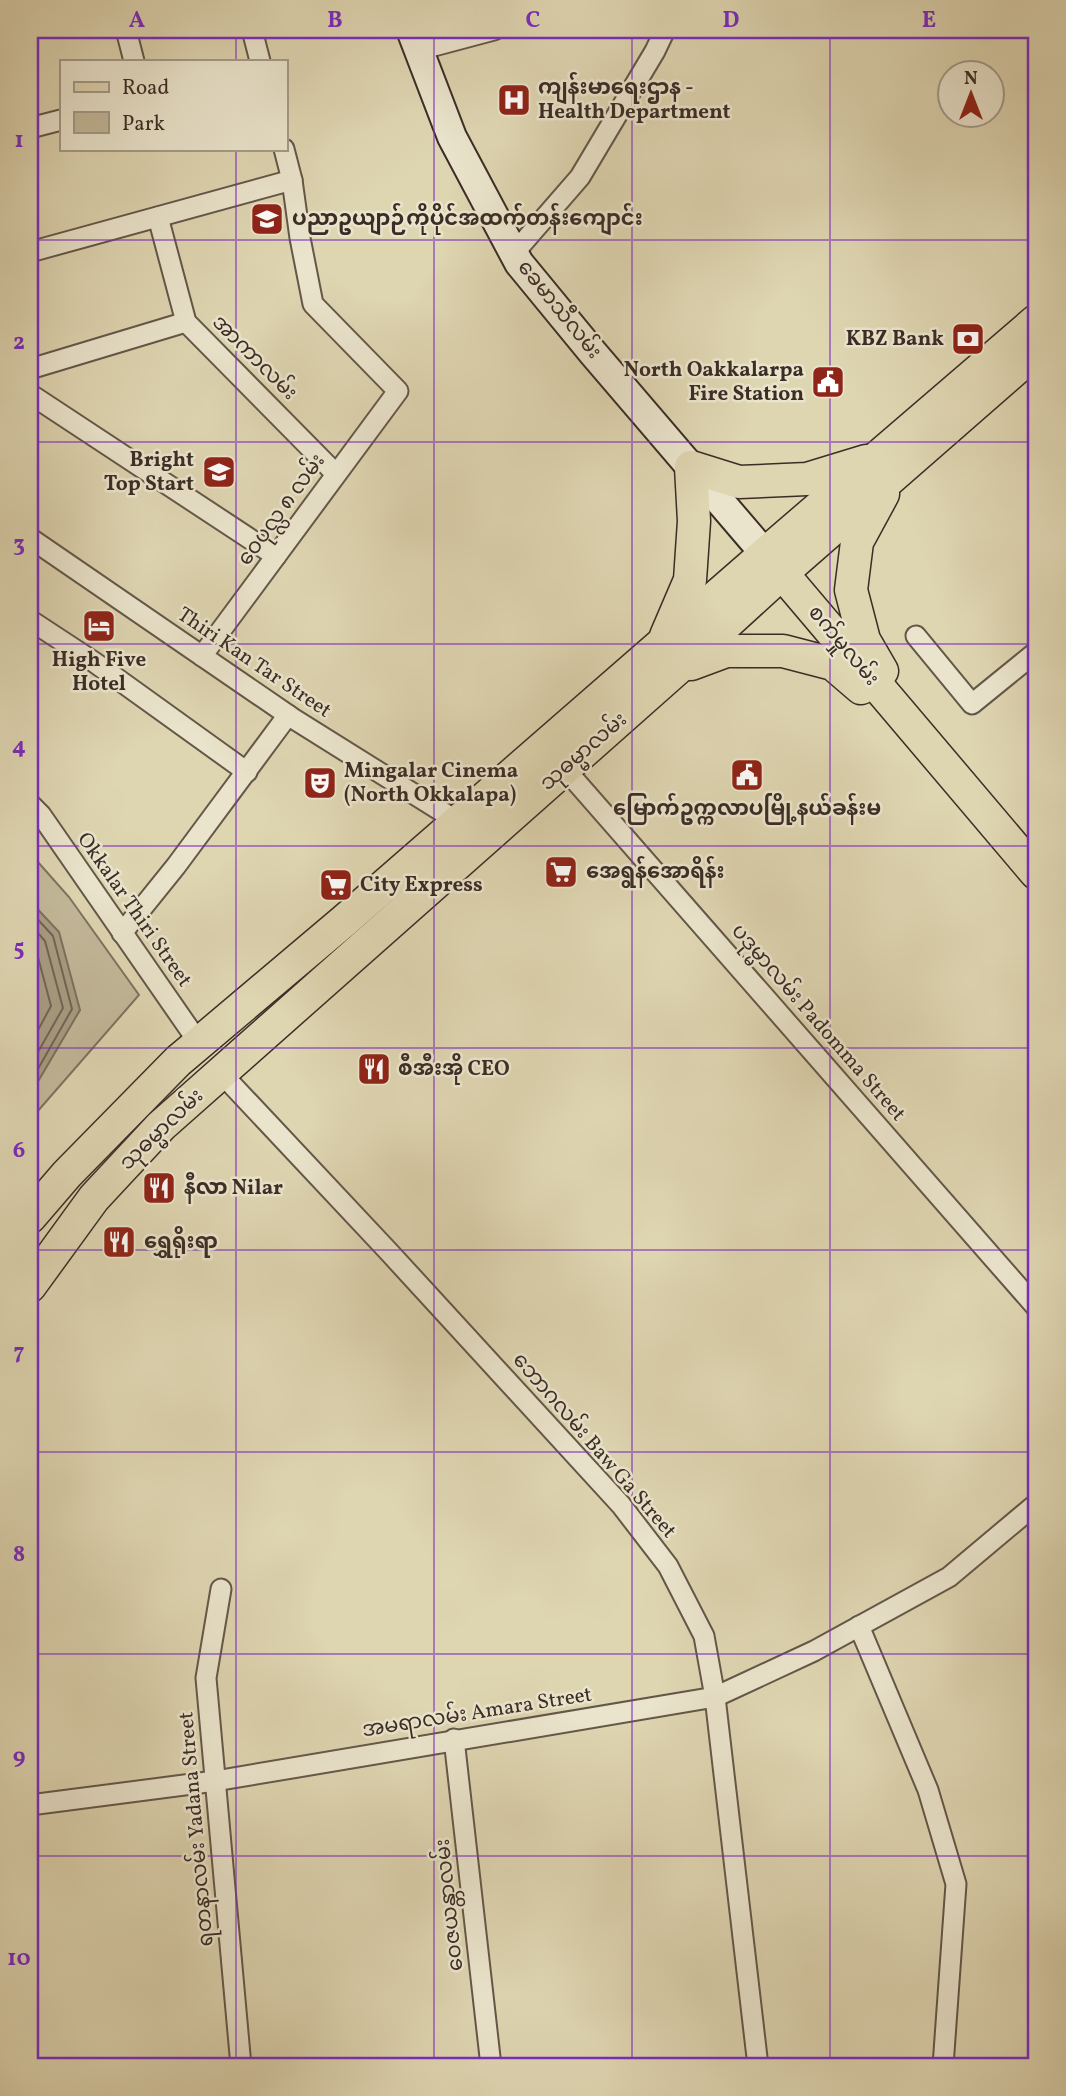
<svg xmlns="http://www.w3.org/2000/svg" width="1066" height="2096" font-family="Vollkorn,'Noto Sans Myanmar',serif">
<rect width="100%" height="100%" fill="#ded5b1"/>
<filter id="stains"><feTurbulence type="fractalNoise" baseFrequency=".00286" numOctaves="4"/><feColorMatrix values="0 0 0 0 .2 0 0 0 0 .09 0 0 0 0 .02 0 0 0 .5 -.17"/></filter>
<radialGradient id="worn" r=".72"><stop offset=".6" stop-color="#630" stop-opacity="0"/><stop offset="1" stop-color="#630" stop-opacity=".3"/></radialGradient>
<!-- green -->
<polygon fill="#c2b899" stroke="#7e7260" stroke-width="2" points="30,853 69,897 139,995 30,1120"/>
<!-- water -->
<polygon fill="#a79c82" stroke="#7c705d" stroke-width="2" points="30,901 59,932 80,1010 30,1095"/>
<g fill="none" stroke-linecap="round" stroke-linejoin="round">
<!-- shore -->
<g stroke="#716454" stroke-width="2">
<polyline points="30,911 53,936 72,1009 30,1083"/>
<polyline points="30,924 45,941 63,1008 30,1066"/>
<polyline points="30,939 35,946 51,1006 30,1045"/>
</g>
<defs>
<g id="minor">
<polyline points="126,30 134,61"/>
<polyline points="252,30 260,61"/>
<polyline points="419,50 494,30"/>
<polyline points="30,128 61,120"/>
<polyline points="158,217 186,322 336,474"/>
<polyline points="30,252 292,180"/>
<polyline points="514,253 580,177 655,51 665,30"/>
<polyline points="30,369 186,322"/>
<polyline points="30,394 276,556"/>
<polyline points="30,538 294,719 457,821"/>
<polyline points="30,620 94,662 247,772"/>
<polyline points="916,636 972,704 1036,652"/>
<polyline points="202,656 398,391 313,304 300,238 292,180 284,149"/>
<polyline points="565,769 1036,1307"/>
<polyline points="30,804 41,815 199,1043"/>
<polyline points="122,933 176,866 288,715"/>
<polyline points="221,1073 389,1252 621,1505 668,1566 704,1636 715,1697 758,2066"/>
<polyline points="221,1589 206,1678 241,2066"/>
<polyline points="859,1626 928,1790 956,1884 943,2066"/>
<polyline points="454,1739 491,2066"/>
<polyline points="30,1805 215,1781 715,1697 814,1651 949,1577 1036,1504"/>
</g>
<polyline id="secondary" points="411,30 452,137 519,263 593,353 765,554"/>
<g id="primary">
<polyline points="770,559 1036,873"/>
<polyline points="666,636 690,580 694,521 691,467 739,482 807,479 866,461"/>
<polyline points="691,664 726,651 783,651 833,664 861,688"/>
<polyline points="882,671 864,640 851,590 857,542 883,494"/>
<polyline points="30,1217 67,1174 178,1061 344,921 765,554 1036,321"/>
<polyline points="30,1286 94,1198 161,1126 678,668 782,573 1036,351"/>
</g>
</defs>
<!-- minor casing -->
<use href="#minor" stroke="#645749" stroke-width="23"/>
<!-- secondary casing -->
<use href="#secondary" stroke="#3b2d26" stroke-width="32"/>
<!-- primary casing -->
<use href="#primary" stroke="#3b2d26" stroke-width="35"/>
<!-- minor -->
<use href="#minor" stroke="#eae4cc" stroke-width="19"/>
<!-- secondary -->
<use href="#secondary" stroke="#eae4cc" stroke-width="28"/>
<!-- primary -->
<use href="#primary" stroke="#ded5b1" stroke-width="32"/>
</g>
<!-- grid -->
<path fill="none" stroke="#7b2cbf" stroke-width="2" stroke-opacity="0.55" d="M236,30V61M434,30V2066M632,30V2066M830,30V2066M236,149V2066M30,240H1036M30,442H1036M30,644H1036M30,846H1036M30,1048H1036M30,1250H1036M30,1452H1036M30,1654H1036M30,1856H1036"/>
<!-- icons -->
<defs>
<symbol id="hospital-square" viewBox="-11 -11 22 22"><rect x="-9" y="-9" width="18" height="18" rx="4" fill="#8f2418" stroke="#eae4cc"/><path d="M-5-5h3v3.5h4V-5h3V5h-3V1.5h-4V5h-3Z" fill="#fff"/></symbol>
<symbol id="school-square" viewBox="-11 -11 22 22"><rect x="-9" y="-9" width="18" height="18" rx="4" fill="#8f2418" stroke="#eae4cc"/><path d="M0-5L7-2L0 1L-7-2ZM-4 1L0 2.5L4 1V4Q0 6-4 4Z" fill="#fff"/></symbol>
<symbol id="bank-square" viewBox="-11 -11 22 22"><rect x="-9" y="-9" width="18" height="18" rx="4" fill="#8f2418" stroke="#eae4cc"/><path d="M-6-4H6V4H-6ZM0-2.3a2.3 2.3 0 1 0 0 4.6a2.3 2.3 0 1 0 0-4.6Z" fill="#fff"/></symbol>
<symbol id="civic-square" viewBox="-11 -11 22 22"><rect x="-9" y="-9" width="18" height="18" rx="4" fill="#8f2418" stroke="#eae4cc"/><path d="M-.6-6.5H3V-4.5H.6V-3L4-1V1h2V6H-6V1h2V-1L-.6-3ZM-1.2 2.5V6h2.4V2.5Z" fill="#fff"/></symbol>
<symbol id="hotel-square" viewBox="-11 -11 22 22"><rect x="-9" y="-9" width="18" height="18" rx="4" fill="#8f2418" stroke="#eae4cc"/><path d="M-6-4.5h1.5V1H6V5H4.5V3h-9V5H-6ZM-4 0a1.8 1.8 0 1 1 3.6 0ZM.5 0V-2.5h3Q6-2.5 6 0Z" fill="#fff"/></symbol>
<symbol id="theatre-square" viewBox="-11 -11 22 22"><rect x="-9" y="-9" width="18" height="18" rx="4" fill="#8f2418" stroke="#eae4cc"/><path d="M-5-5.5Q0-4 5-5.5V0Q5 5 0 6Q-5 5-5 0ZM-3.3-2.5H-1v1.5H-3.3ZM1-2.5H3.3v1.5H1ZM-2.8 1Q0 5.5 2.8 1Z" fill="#fff"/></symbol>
<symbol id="supermarket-square" viewBox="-11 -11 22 22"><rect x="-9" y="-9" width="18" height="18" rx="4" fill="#8f2418" stroke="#eae4cc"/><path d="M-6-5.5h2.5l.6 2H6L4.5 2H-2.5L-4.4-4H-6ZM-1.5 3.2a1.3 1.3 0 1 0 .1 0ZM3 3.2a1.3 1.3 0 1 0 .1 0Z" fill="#fff"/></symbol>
<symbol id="restaurant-square" viewBox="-11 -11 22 22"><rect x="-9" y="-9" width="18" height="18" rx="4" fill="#8f2418" stroke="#eae4cc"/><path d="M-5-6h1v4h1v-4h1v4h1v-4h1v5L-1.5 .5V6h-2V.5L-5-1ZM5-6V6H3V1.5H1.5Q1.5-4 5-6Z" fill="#fff"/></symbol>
</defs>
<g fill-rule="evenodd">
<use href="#hospital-square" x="495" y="81" width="38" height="38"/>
<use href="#school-square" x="248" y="200" width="38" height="38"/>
<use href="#bank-square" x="949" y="320" width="38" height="38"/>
<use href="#civic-square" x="809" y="363" width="38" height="38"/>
<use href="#school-square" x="200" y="453" width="38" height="38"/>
<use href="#hotel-square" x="80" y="607" width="38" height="38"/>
<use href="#civic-square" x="728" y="756" width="38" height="38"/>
<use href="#theatre-square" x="301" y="764" width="38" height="38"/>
<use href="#supermarket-square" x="542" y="853" width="38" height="38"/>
<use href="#supermarket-square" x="317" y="866" width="38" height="38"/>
<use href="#restaurant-square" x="355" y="1050" width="38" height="38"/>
<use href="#restaurant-square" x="140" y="1169" width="38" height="38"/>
<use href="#restaurant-square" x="100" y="1223" width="38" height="38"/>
</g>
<g text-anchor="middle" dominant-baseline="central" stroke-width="5" stroke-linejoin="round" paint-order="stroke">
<!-- poi labels -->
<g font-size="21" font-weight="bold" fill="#3b2d26" stroke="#eae4cc" text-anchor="start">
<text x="538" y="88">ကျန်းမာရေးဌာန -<tspan x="538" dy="24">Health Department</tspan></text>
<text x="292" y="219">ပညာဥယျာဉ်ကိုပိုင်အထက်တန်းကျောင်း</text>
<text x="944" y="339" text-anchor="end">KBZ Bank</text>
<text x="804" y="370" text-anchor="end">North Oakkalarpa<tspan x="804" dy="24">Fire Station</tspan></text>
<text x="194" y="460" text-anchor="end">Bright<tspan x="194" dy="24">Top Start</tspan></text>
<text x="99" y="660" text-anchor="middle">High Five<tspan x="99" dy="24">Hotel</tspan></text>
<text x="344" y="771">Mingalar Cinema<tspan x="344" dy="24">(North Okkalapa)</tspan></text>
<text x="747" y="809" text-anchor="middle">မြောက်ဥက္ကလာပမြို့နယ်ခန်းမ</text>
<text x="586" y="872">အေရွန်အောရိန်း</text>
<text x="360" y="885">City Express</text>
<text x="398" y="1069">စီအီးအို CEO</text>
<text x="184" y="1188">နီလာ Nilar</text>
<text x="144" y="1242">ရွှေရိုးရာ</text>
</g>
<!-- street labels -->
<g font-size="21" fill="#3b2d26" stroke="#eae4cc">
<text transform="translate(559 310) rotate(51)">ခေမာသီလမ်း</text>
<text transform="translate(254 358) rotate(45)">အာကာလမ်း</text>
<text transform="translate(282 510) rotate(-54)">ဝေပုလ္လ ၈ လမ်း</text>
<text transform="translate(843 646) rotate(50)">စက်မှုလမ်း</text>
<text transform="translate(254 663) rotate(34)">Thiri Kan Tar Street</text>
<text transform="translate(584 752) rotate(-41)">သုဓမ္မာလမ်း</text>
<text transform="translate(134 910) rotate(55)">Okkalar Thiri Street</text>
<text transform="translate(818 1023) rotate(49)">ပဒုမ္မာလမ်း Padomma Street</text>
<text transform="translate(162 1130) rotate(-44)">သုဓမ္မာလမ်း</text>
<text transform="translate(594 1446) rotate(49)">ဘောဂလမ်း Baw Ga Street</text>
<text transform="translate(477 1713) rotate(-9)">အမရာလမ်း Amara Street</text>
<text transform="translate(197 1829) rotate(-95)">ရတနာလမ်း Yadana Street</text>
<text transform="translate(450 1905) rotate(-96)">ဝေဇယန္တာလမ်း</text>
</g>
</g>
<!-- margin -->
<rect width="1066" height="2096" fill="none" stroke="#ded5b1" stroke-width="77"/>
<!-- legend -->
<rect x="60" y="60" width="228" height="91" fill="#eae4cc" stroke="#a49b8a" stroke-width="2"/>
<rect x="74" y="82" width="35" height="10" fill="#ded5b1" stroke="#a49b8a" stroke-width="2"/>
<text x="122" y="94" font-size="21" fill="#3b2d26">Road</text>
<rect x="74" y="112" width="35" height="21" fill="#c2b899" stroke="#a49b8a" stroke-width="2"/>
<text x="122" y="130" font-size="21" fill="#3b2d26">Park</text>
<!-- north arrow -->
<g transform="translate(971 94)"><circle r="33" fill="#eae4cc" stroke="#a49b8a" stroke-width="2"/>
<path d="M0-5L12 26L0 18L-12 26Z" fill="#8f2418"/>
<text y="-10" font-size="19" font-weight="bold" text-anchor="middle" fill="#3b2d26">N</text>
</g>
<rect x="38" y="38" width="990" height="2020" fill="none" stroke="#7b2cbf" stroke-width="2.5"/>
<g font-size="23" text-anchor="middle" font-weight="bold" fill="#7b2cbf">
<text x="137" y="27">A</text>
<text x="335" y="27">B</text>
<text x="533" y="27">C</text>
<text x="731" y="27">D</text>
<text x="929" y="27">E</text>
<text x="19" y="147">1</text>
<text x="19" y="349">2</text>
<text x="19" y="551">3</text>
<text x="19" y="753">4</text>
<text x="19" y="955">5</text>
<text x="19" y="1157">6</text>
<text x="19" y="1359">7</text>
<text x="19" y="1561">8</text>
<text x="19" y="1763">9</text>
<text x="19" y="1965">10</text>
</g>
<rect width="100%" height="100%" filter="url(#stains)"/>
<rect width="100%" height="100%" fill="url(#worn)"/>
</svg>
